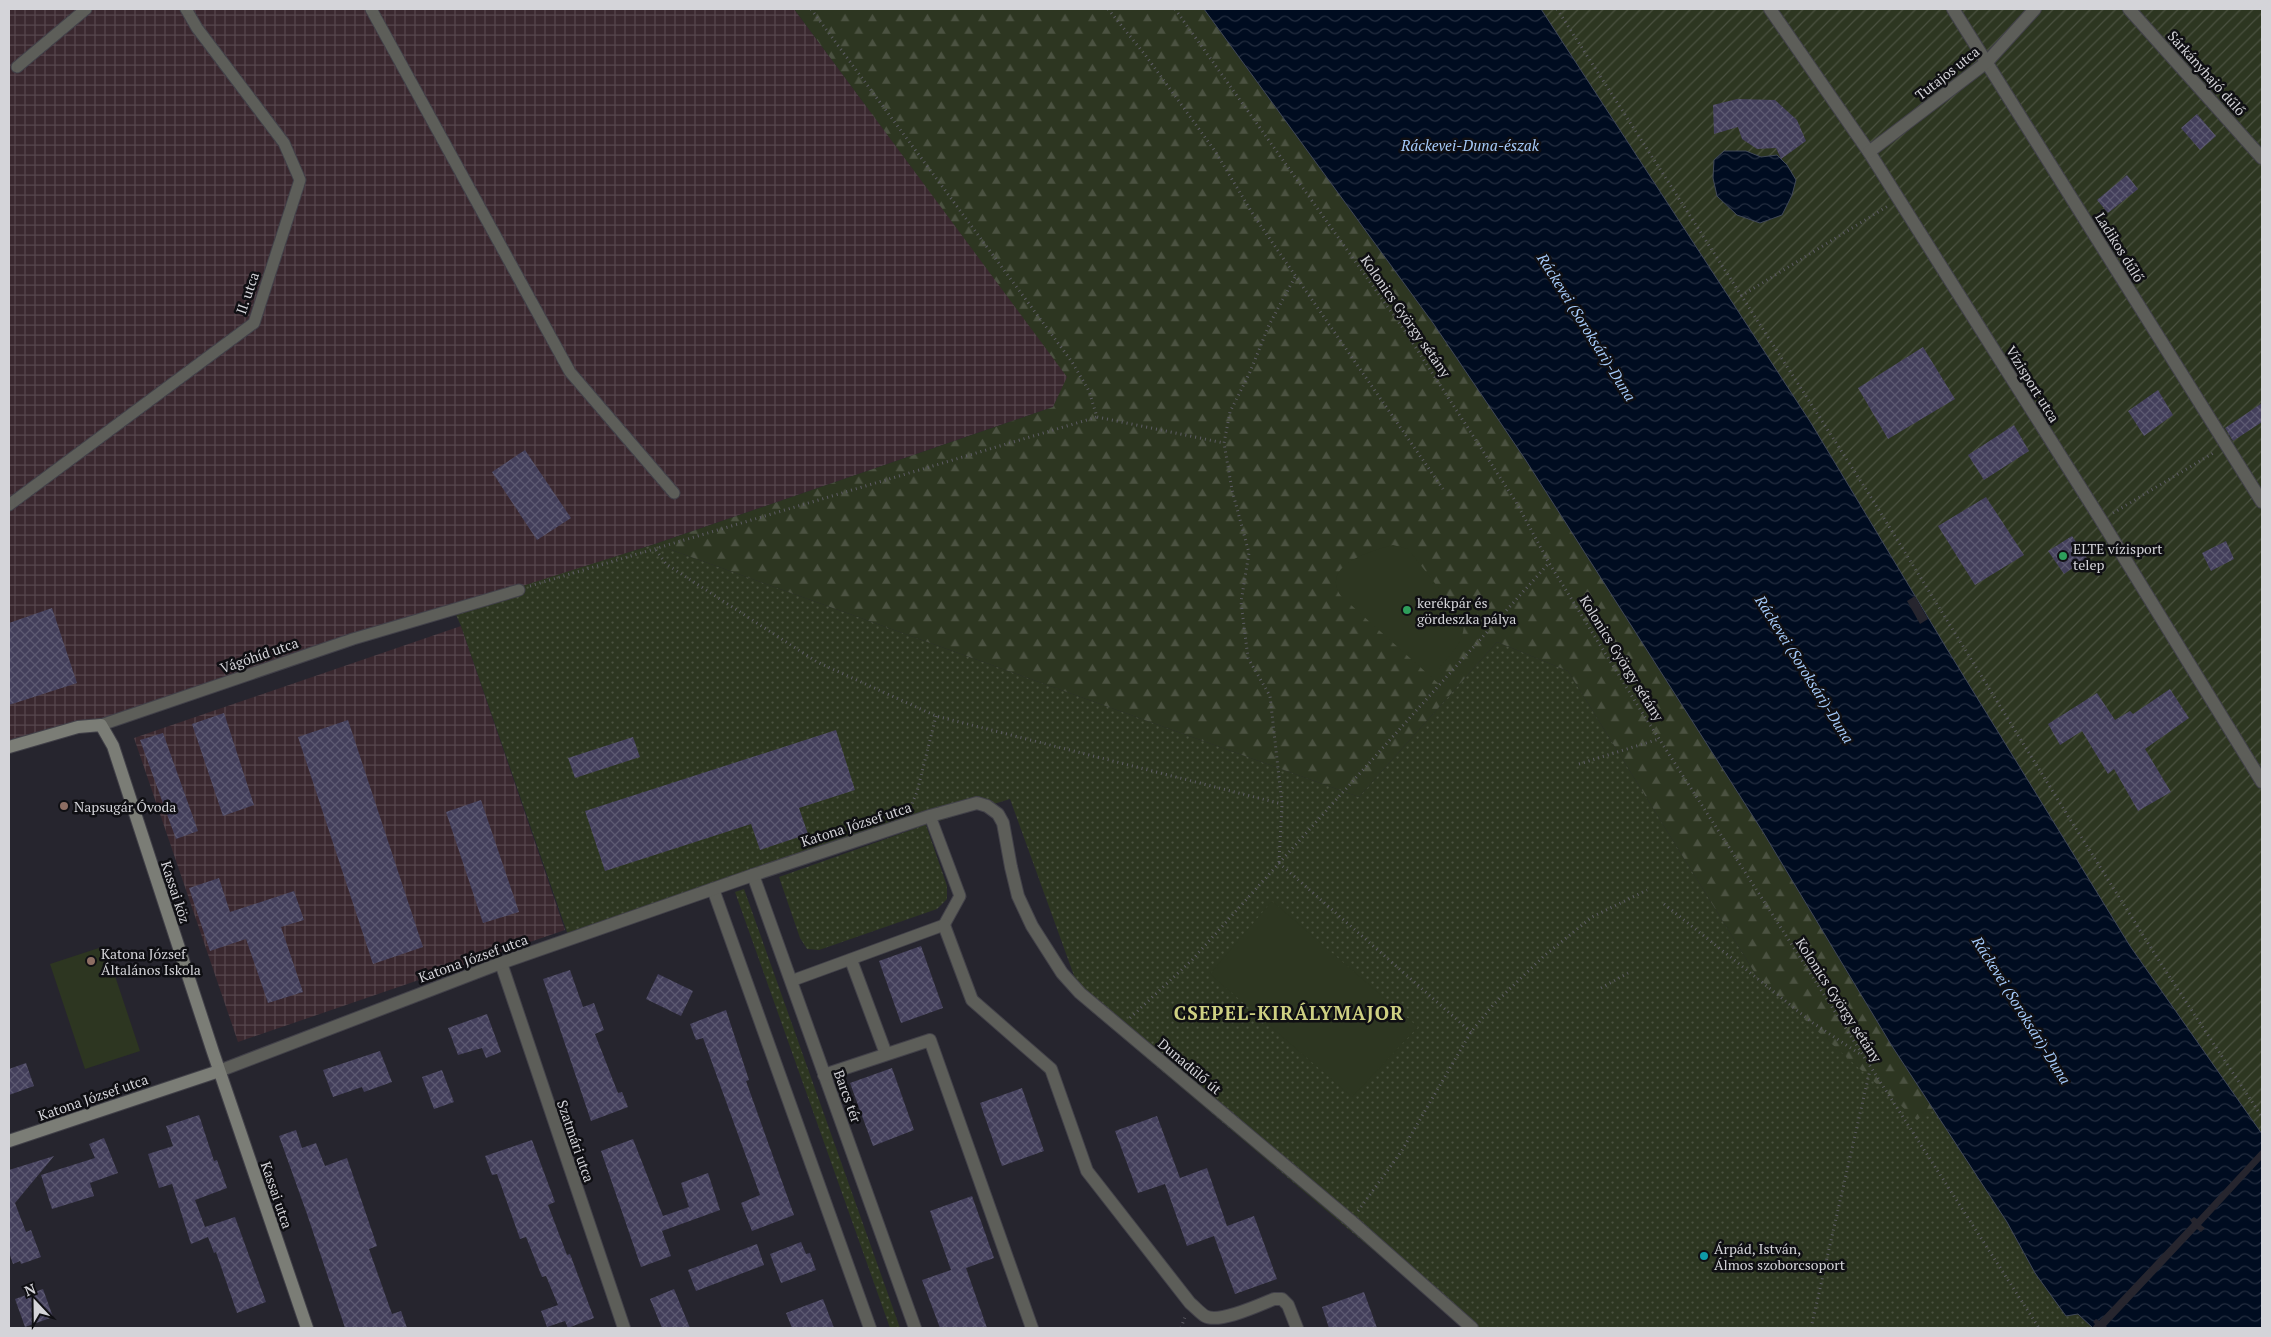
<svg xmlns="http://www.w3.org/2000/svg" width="2271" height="1337" font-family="'PT Serif',serif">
<defs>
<pattern id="industrial-grid" width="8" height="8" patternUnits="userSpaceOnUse" patternTransform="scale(1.25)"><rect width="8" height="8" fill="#3a282f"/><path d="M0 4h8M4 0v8" fill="none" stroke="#56464d"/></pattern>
<pattern id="grass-dots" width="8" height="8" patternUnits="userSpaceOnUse" patternTransform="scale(1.25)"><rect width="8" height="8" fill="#2d3621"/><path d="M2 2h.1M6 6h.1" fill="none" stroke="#4b5241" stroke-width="1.8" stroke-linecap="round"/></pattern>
<pattern id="forest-firs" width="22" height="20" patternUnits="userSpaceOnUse" patternTransform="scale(1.25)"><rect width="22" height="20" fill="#2d3621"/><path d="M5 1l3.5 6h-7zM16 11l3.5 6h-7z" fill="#4b5241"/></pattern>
<pattern id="garden-furrows" width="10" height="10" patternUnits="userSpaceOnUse" patternTransform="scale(1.25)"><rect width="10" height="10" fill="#2d3621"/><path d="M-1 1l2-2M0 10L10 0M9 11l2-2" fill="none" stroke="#4b5241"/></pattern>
<pattern id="water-waves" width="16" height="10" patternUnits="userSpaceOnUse" patternTransform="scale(1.25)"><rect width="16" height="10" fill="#000c20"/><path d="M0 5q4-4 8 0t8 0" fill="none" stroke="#242e40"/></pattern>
<pattern id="building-cross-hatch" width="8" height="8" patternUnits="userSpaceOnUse" patternTransform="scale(1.25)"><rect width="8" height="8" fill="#433f5b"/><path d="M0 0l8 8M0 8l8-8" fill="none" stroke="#5d5a72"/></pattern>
</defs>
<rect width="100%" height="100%" fill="#26252e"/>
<!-- industrial -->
<g fill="url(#industrial-grid)">
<polygon points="9,9 794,9 1068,377 1053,407 655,544 9,751"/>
<polygon points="461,626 565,930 238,1042 134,738"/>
</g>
<!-- grass -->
<g fill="url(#grass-dots)">
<polygon points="655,544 1359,797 1497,642 1568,671 1758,978 1917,1119 1933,1108 2007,1222 2035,1273 2066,1316 2077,1314 2093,1328 1465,1328 1085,1006 1010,799 926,825 947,886 947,899 937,909 819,950 807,949 800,938 779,877 925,825 568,935 461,626 453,608"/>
<polygon points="744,889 900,1328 890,1328 735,892"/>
</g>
<!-- forest -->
<polygon fill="url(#forest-firs)" points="794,9 1204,9 1433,323 1525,459 1763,832 1892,1046 1933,1108 1917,1120 1758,978 1568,671 1497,642 1359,797 655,544 1053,407 1067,377"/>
<!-- garden -->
<polygon fill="url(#garden-furrows)" points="1541,9 2262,9 2262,1134 2130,946 1947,649 1811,423"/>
<!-- pitch -->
<g fill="#2d3621">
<path d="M1393,545L1408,549L1463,619C1467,639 1452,653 1439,668L1445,679L1440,685L1341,596C1320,564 1372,551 1393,545Z"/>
<polygon points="1272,901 1418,1027 1352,1097 1210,974"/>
<polygon points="105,946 140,1051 85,1069 50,964"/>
</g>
<!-- water -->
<g fill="url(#water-waves)" stroke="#404858">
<polygon points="1204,9 1541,9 1811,423 1947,649 2130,946 2262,1134 2262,1328 2093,1328 2078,1314 2066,1316 2035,1273 2007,1222 1892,1046 1763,832 1525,459 1433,323"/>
<polygon points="1724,151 1746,151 1761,157 1777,155 1787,165 1796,180 1792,195 1782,215 1760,223 1737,215 1717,196 1713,178 1714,160"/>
</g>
<!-- pier -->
<g fill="#26252e">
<polygon points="1915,596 1928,619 1920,624 1907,601"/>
<polygon points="2262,1149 2262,1159 2201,1225 2205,1228 2201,1232 2197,1229 2106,1326 2108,1328 2092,1328 2095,1324 2093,1322 2096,1319 2099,1321 2192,1223 2190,1220 2194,1217 2197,1219"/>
</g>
<!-- building -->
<g fill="url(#building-cross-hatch)">
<polygon points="1737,99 1775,100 1797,120 1806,141 1781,159 1776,148 1757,149 1742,139 1738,127 1714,134 1713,105"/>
<polygon points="2197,114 2216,136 2200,150 2181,128"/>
<polygon points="2127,175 2138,189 2108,213 2097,200"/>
<polygon points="1923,347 1955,399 1888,439 1858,388"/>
<polygon points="2158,390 2173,415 2144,436 2128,411"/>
<polygon points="2262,403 2262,422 2233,441 2225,428"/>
<polygon points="2014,425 2029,451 1984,480 1968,455"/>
<polygon points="525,450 571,518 537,540 492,472"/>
<polygon points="1986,497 2024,555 1975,585 1938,526"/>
<polygon points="2072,536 2087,558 2064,574 2048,551"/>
<polygon points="2226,541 2234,559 2211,571 2202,553"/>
<polygon points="52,608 77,683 9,705 9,623"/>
<polygon points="2170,689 2189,718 2145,749 2171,792 2138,811 2114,769 2108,774 2082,731 2060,745 2048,724 2097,693 2115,720 2130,711 2133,714"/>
<polygon points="224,713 254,805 223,816 192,724"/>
<polygon points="348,720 423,947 373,964 298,737"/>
<polygon points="836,730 855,790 799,808 808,834 760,850 751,824 605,871 585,811"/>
<polygon points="163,733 198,831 176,839 140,740"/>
<polygon points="633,737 640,757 575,778 568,758"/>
<polygon points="481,800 519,912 483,923 446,812"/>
<polygon points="219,878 230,912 294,891 304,920 281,927 303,992 268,1003 246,939 210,951 189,888"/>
<polygon points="921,946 943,1008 901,1023 879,961"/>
<polygon points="570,970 583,1007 594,1003 604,1030 595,1034 618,1093 622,1092 628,1107 591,1121 543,979"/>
<polygon points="658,974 693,991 681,1016 646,999"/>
<polygon points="726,1010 749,1080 746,1081 794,1215 752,1231 741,1203 760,1195 703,1038 696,1040 690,1024"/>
<polygon points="487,1014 501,1052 486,1058 482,1048 458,1055 448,1028"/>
<polygon points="380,1051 392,1082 364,1092 362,1087 333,1097 323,1070"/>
<polygon points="26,1063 34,1086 9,1095 9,1069"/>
<polygon points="892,1068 914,1130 873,1146 850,1083"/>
<polygon points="442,1070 454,1102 434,1109 422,1077"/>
<polygon points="1022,1088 1044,1151 1002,1166 980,1103"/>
<polygon points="199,1115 214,1161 217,1160 227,1188 195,1200 205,1227 235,1217 266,1302 237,1313 216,1252 214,1253 208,1237 191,1244 172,1184 159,1188 148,1154 173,1146 166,1126"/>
<polygon points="1157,1116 1180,1178 1207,1168 1227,1226 1254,1216 1277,1279 1235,1294 1214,1236 1187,1246 1165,1184 1138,1193 1115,1131"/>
<polygon points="296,1130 302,1148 316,1143 325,1166 347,1158 377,1246 369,1249 392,1314 401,1311 407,1328 345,1328 307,1214 279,1136"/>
<polygon points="104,1138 118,1173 90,1183 94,1196 52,1209 41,1175 95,1158 89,1144"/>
<polygon points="633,1139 663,1216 689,1207 681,1183 708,1173 720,1210 662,1231 671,1256 641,1267 601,1151"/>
<polygon points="532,1140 555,1202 548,1205 567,1255 570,1254 594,1318 568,1328 565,1321 547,1327 541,1311 558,1305 546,1276 542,1277 526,1237 520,1239 497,1174 492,1175 485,1156"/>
<polygon points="54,1156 15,1203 26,1232 31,1230 41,1257 21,1264 20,1261 13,1264 9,1252 9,1170"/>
<polygon points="972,1196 994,1258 966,1268 987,1328 940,1328 922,1280 951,1270 930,1211"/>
<polygon points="801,1242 806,1254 810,1253 816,1270 781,1283 770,1254"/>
<polygon points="757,1244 764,1265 696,1291 688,1270"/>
<polygon points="43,1289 53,1317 25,1327 15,1299"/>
<polygon points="674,1289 690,1328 662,1328 650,1299"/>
<polygon points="1364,1292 1377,1328 1329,1328 1322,1307"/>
<polygon points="823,1299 834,1328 792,1328 786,1313"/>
</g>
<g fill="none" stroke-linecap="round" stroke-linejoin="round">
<defs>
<g id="lane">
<polyline points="371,9 570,372 674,493"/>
<polyline points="17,67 86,9"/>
<polyline points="9,505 254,323 300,180 284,143 197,28 186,9"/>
<polyline points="101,725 353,639 519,590"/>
<polyline points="791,981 944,925 960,896 930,816"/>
</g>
<g id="street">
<polyline points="1770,9 1869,152 2101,520 2262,782"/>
<polyline points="1953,9 2262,502"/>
<polyline points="2129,9 2262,158"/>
<polyline points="1869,152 1987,62 2035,9"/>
<polyline points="753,875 915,1328"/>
<polyline points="713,889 870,1328"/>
<path d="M944,925L972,1000L1051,1069L1087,1171L1190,1303C1195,1307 1200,1313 1205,1316C1219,1324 1259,1305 1274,1299H1282L1288,1305L1297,1328"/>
<polyline points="851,960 886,1054"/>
<polyline points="501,963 624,1328"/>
<polyline points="219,1071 501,963 753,875 930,816 977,803 987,806 998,814 1003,823 1011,867 1018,896 1032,926 1062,973 1080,993 1351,1221 1472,1328"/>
<polyline points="824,1075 930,1040 1032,1328"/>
</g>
<g id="secondary">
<polyline points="9,747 78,727 101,725 113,746 213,1052 307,1328"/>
<polyline points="9,1141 219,1071"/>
</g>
</defs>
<!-- lane casing -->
<use href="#lane" stroke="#424149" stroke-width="13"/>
<!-- street casing -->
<use href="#street" stroke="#424149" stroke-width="14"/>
<!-- secondary casing -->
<use href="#secondary" stroke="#424149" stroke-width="14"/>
<!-- path -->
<g stroke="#5d5c64" stroke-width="3" stroke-dasharray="1 4" stroke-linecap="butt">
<polyline points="811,9 1072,362 1089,391 1097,417 1224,443"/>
<polyline points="1108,9 1146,56 1215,151 1254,216 1443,489"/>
<polyline points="1175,9 1405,331 1516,502 1549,563 1645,717 2039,1328"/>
<polyline points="1557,9 1867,491 2068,816 2163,967 2262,1117"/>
<polyline points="1741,296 1888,206"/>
<polyline points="2113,513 2215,452"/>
<polyline points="656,550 666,564 817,662 936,716 1282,804"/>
<polyline points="530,586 1097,417"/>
<polyline points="1579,764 1659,739"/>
<polyline points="910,808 917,792 936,716"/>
<polyline points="1279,862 1282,804 1270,696 1248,658 1241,602 1249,553 1232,490 1224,443 1230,412 1250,372 1269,325 1295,277"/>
<polyline points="1279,863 1471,1032"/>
<polyline points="1664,904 1813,1023 1860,1054"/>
<polyline points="1601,988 1628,973"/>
<polyline points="1130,1018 1192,960 1549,563"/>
<polyline points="1358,1211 1401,1152 1471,1032 1493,1005 1544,956 1592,917 1647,890"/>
<polyline points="1181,1328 1185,1317"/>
<polyline points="1811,1328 1870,1070"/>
</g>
<!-- lane -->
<use href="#lane" stroke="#5d5e59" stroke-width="11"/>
<!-- street -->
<use href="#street" stroke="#5d5e59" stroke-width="12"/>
<!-- secondary -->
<use href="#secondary" stroke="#7b7d76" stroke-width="12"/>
</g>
<!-- markers -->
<g fill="#2e9e5b" stroke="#0f0f13" stroke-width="2">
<circle cx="2063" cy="556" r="5"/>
<circle cx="1407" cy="610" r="5"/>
</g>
<g fill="#8d6e63" stroke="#0f0f13" stroke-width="2">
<circle cx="64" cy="806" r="5"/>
<circle cx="91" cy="961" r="5"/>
</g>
<circle fill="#0f9aa8" stroke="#0f0f13" stroke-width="2" cx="1704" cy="1256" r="5"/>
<g text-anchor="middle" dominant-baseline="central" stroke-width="5" stroke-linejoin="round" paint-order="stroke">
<!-- street labels -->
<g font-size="14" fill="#d4d4d9" stroke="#0f0f13">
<text transform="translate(1947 73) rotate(-38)">Tutajos utca</text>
<text transform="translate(2207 73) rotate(48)">Sárkányhajó dűlő</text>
<text transform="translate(2120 247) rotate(58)">Ladikos dűlő</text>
<text transform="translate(247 293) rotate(-71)">II. utca</text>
<text transform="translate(1406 316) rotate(55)">Kolonics György sétány</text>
<text transform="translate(2033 384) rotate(58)">Vízisport utca</text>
<text transform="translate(259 655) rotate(-19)">Vágóhíd utca</text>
<text transform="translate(1622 658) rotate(58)">Kolonics György sétány</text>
<text transform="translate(856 824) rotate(-18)">Katona József utca</text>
<text transform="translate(176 892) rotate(72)">Kassai köz</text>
<text transform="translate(473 958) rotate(-20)">Katona József utca</text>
<text transform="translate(1839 1000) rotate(57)">Kolonics György sétány</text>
<text transform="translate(1190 1066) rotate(40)">Dunadűlő út</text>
<text transform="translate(848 1096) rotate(70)">Barcs tér</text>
<text transform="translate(93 1097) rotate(-19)">Katona József utca</text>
<text transform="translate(576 1141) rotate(71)">Szatmári utca</text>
<text transform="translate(277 1195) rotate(71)">Kassai utca</text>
</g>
<!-- poi labels -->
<g font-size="14" fill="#d4d4d9" stroke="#0f0f13" text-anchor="start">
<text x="2073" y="548">ELTE vízisport<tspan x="2073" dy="16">telep</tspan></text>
<text x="1417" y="602">kerékpár és<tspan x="1417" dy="16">gördeszka pálya</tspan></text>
<text x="74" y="806">Napsugár Óvoda</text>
<text x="101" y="953">Katona József<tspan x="101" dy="16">Általános Iskola</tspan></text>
<text x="1714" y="1248">Árpád, István,<tspan x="1714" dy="16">Álmos szoborcsoport</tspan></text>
</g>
<!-- water labels -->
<g font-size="15" font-style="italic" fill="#a6cbfa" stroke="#0f0f13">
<text x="1470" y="145">Ráckevei-Duna-észak</text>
<text transform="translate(1587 327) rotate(58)">Ráckevei (Soroksári)-Duna</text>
<text transform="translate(1805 669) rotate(58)">Ráckevei (Soroksári)-Duna</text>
<text transform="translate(2022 1010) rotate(58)">Ráckevei (Soroksári)-Duna</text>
</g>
<!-- district labels -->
<g font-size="19" font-weight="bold" letter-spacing="1" fill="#ced082" stroke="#0f0f13">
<text x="1289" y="1012">CSEPEL-KIRÁLYMAJOR</text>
</g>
</g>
<!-- border -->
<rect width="2271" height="1337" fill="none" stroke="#d4d4d9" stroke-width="20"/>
<!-- north arrow -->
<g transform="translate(35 1302) rotate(338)" stroke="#0f0f13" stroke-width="4" paint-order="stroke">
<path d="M0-4L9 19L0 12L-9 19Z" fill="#d4d4d9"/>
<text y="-8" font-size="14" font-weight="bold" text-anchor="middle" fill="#d4d4d9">N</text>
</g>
</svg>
